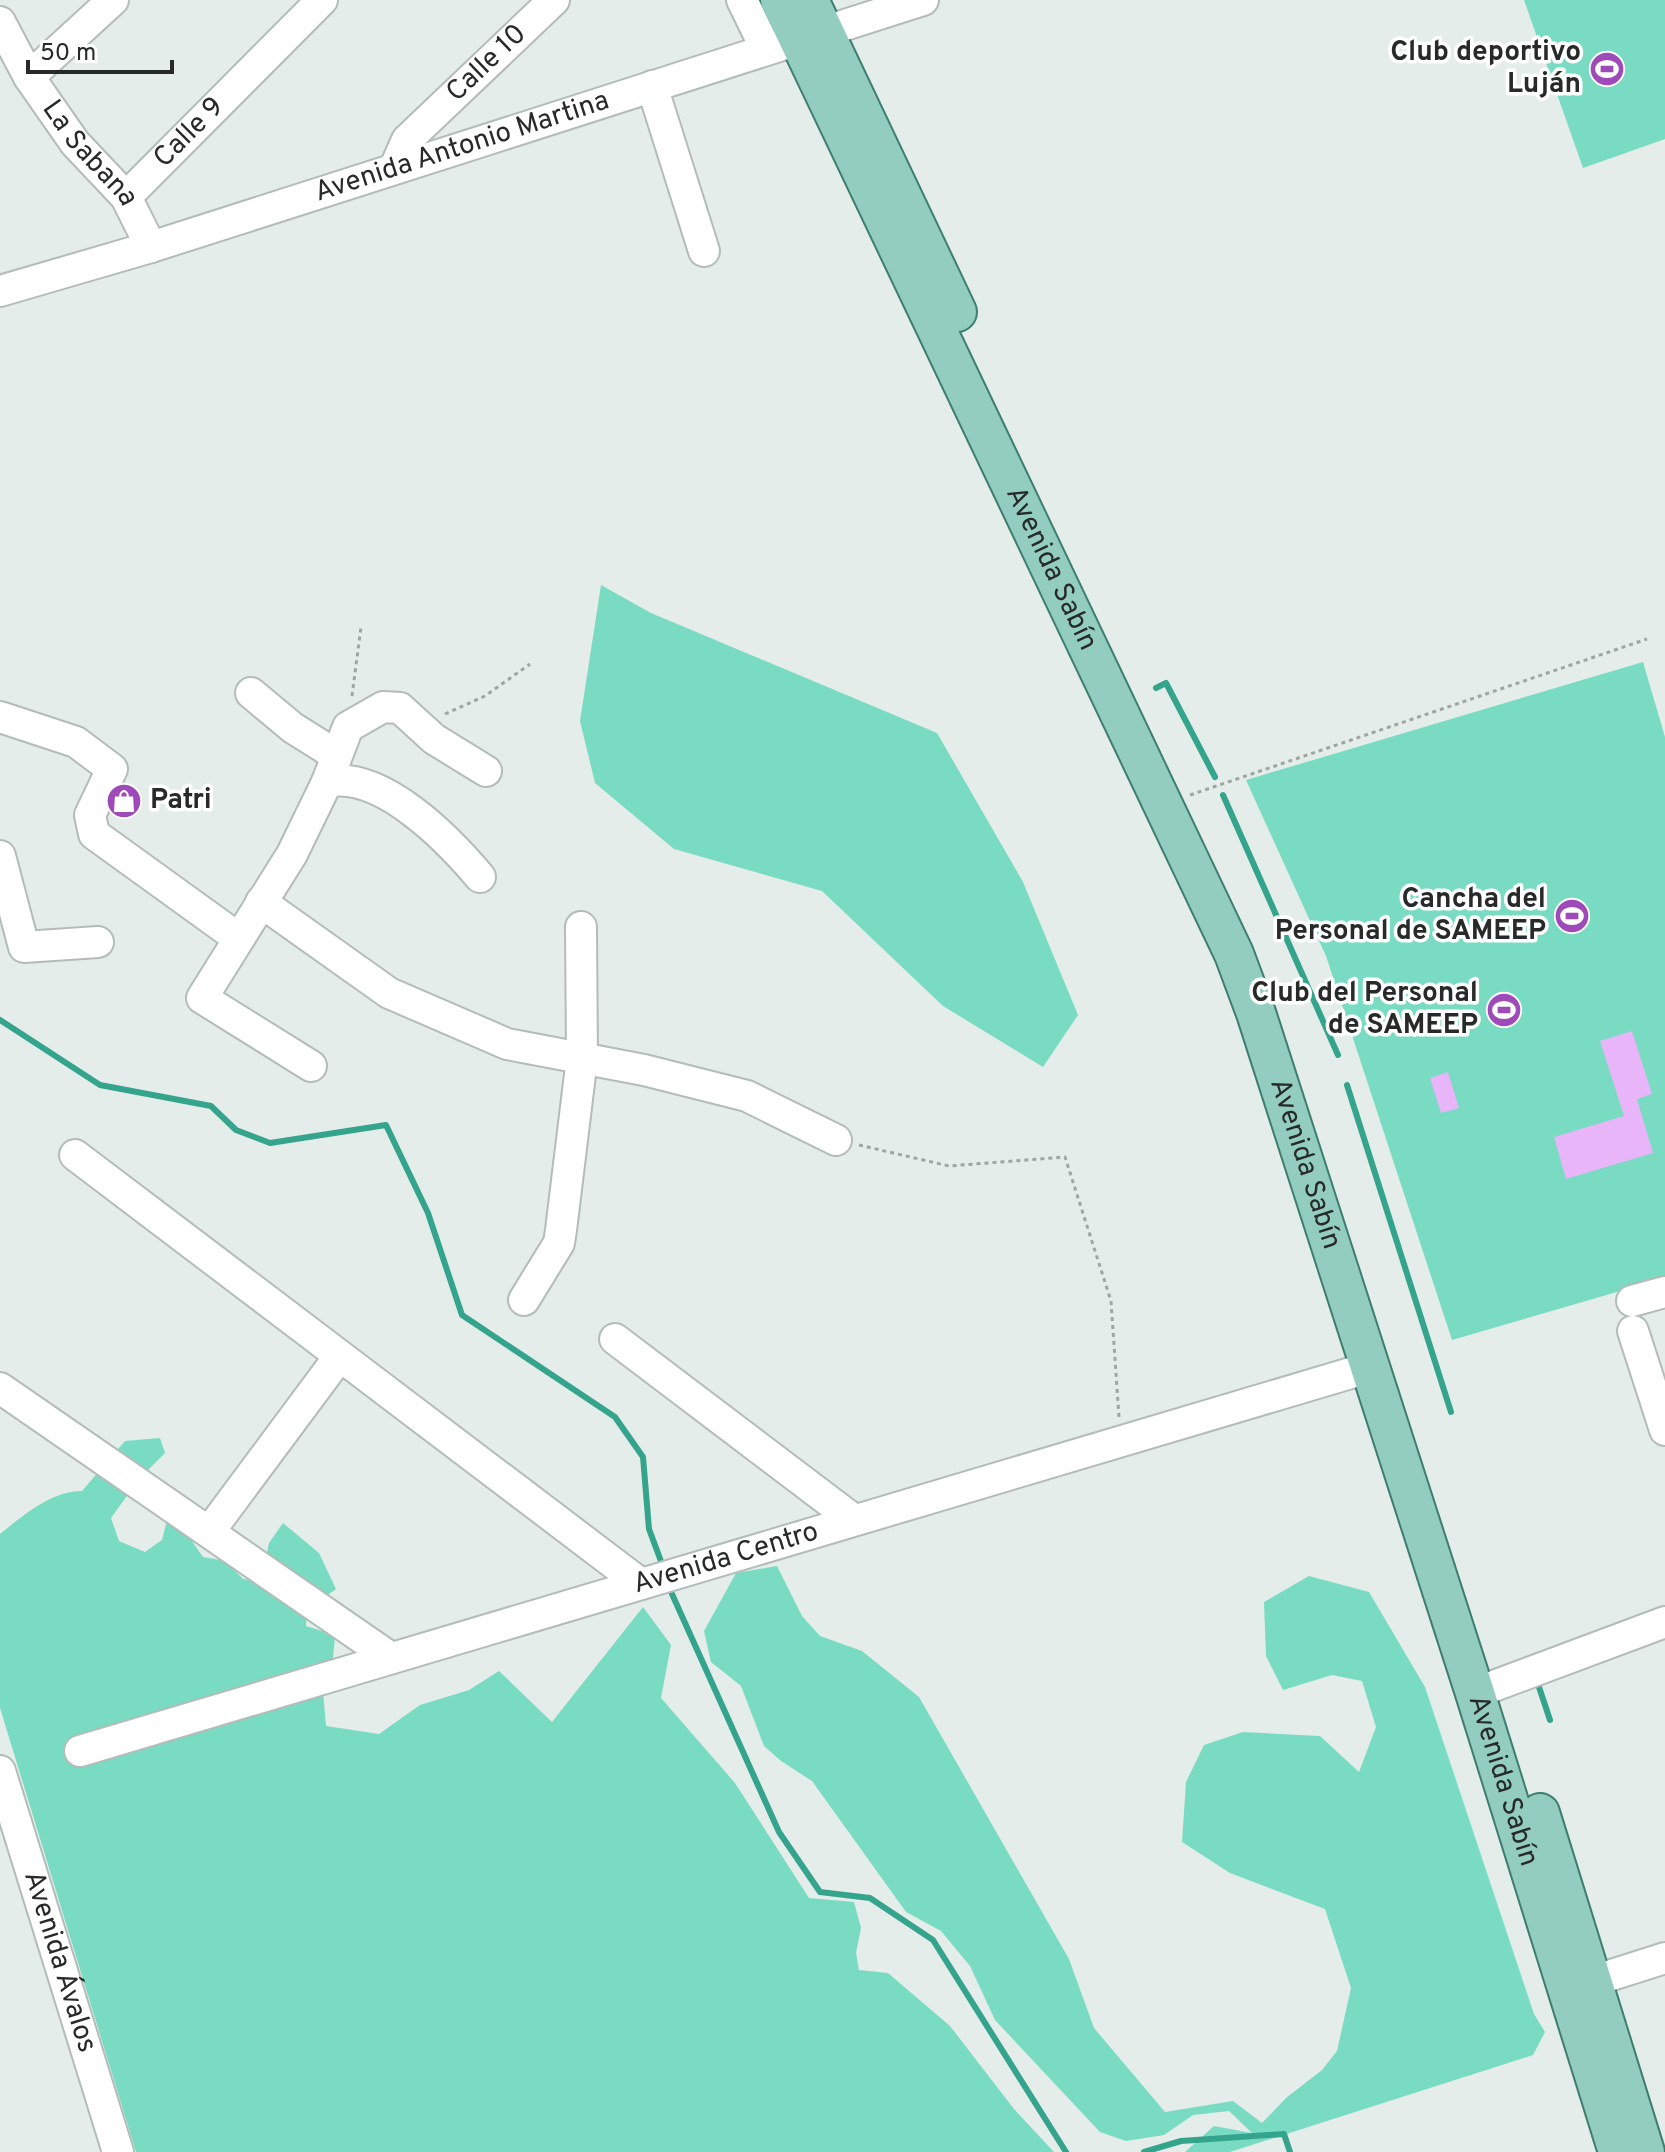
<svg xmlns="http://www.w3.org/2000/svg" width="1665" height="2152" font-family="Overpass,sans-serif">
<rect width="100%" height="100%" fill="#e4edea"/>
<!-- green -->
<g fill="#79dbc2">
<polygon points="1524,0 1665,0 1665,139 1583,168"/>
<polygon points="601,585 651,613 937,733 1023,882 1078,1015 1043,1067 943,1006 822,891 674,849 595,783 580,721"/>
<polygon points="1643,662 1665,737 1665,1278 1452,1340 1326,956 1246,780"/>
<path d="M160,1438L165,1453L139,1479L111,1518L119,1541L145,1552L162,1540L167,1520L187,1534L203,1557L226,1561L243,1579L261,1581L269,1543L283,1523L319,1553L336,1589L307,1610L306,1626L335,1635L333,1659L314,1667L323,1691L326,1726L379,1734L420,1705L469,1690L499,1671L552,1722L643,1607L671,1645L661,1698L735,1783L809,1898L854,1902L861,1928L856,1953L859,1970L888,1973L950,2026L1014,2109L1054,2152H136L0,1708V1534C24,1515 51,1491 82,1491L125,1441Z"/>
<polygon points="777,1566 802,1616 820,1636 862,1651 919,1697 1069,1959 1094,2028 1165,2112 1233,2101 1262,2123 1286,2098 1322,2070 1337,2051 1351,1988 1325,1909 1230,1873 1182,1842 1186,1782 1204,1745 1243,1732 1320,1736 1359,1772 1376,1727 1362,1681 1332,1675 1283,1690 1266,1656 1264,1602 1309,1576 1369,1592 1425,1687 1534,2014 1545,2032 1533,2055 1230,2152 1185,2152 1214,2126 1252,2133 1229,2111 1193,2115 1164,2135 1126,2141 1100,2132 995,2020 970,1966 941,1931 906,1912 812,1781 781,1761 764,1746 741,1686 711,1662 704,1631 736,1573"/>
</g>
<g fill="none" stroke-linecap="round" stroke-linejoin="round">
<!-- stream -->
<g stroke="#35a48c" stroke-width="6">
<polyline points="1156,688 1166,683 1215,777"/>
<polyline points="1223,795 1338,1055"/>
<polyline points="0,1020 100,1085 211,1106 236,1130 270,1143 386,1125 428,1213 462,1315 615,1417 643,1457 649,1529 662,1564"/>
<polyline points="1347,1085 1451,1412"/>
<polyline points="672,1594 779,1832 820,1892 870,1898 933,1940 1066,2152"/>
<polyline points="1536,1678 1550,1720"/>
<polyline points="1144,2152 1181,2141 1284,2134 1290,2152"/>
</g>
</g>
<!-- building -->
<g fill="#e7b5f8">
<polygon points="1632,1031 1652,1094 1637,1099 1653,1153 1566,1179 1554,1137 1624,1116 1600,1041"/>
<polygon points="1448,1072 1459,1108 1441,1113 1430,1078"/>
</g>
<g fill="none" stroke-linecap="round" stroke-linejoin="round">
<defs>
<g id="minor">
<polyline points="742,0 766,49"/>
<path id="s1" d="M0,22L29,77L75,143L126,197L151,247"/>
<polyline points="29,77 113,0"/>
<polyline points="652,86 704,251"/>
<path id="s2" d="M395,167L407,140L554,0"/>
<path id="s3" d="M126,197L322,0"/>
<path id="s4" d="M0,291L151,247L923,0"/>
<polyline points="251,693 293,728 336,755"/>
<polyline points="0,717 76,742 112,769 90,815 94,834 238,938"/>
<path d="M327,782C381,770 448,839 480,877"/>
<polyline points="0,856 24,947 98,942"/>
<polyline points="261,902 389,993 507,1044 644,1070 747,1096 836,1140"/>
<polyline points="311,1066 202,998 292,854 327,782 348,727 383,707 400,708 434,739 486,771"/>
<polyline points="75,1155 641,1584"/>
<polyline points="524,1300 559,1243 561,1230 582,1058 581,927"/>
<polyline points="1632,1301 1665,1292"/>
<polyline points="1633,1331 1665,1430"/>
<polyline points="615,1339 854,1520"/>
<polyline points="0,1388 391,1658"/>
<polyline points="209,1532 339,1357"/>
<polyline points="1475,1693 1665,1622"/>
<path id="s5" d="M80,1751L1371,1367"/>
<path id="s6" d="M0,1771L118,2152"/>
<polyline points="1593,1981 1665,1958"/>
</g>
<g id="major">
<path id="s7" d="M780,0L1234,954L1256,1013L1475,1693L1618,2152"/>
<polyline points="809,0 957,312"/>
<polyline points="1540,1813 1645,2152"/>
</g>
</defs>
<!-- minor casing -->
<use href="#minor" stroke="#b4bcba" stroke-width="34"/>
<!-- major casing -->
<use href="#major" stroke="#3e7e6f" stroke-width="42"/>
<!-- path -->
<g stroke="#9ea5a3" stroke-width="3" stroke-dasharray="4 4" stroke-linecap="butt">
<polyline points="352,696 361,627"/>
<polyline points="445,714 485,696 530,664"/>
<polyline points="1190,795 1647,639"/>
<polyline points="859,1145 949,1166 1065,1157 1111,1301 1119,1417"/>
</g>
<!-- minor -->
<use href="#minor" stroke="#fff" stroke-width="30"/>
<!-- major -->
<use href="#major" stroke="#92cdbf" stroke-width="38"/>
</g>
<!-- icons -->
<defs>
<symbol id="stadium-disc" viewBox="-11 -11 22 22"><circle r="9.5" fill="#9e4bb9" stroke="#fff"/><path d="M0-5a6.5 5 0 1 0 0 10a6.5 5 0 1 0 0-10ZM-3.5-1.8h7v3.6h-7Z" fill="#fff"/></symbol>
<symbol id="shop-disc" viewBox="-11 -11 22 22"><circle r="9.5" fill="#9e4bb9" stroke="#fff"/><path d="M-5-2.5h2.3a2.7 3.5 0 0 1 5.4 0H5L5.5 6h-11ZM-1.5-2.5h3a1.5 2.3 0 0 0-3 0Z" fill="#fff"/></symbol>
</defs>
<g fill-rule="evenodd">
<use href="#stadium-disc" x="1587" y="49" width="40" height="40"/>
<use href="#shop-disc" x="104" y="781" width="40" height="40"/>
<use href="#stadium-disc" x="1552" y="896" width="40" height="40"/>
<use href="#stadium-disc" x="1484" y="990" width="40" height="40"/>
</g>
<g text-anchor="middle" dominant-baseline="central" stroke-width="7" stroke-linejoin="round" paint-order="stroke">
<!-- poi labels -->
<g font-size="28" font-weight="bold" fill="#272a29" stroke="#fff" text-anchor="end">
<text x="1581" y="53">Club deportivo<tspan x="1581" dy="32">Luján</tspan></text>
<text x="150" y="801" text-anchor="start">Patri</text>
<text x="1546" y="900">Cancha del<tspan x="1546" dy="32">Personal de SAMEEP</tspan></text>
<text x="1478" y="994">Club del Personal<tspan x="1478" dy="32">de SAMEEP</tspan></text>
</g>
<!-- street labels -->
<g font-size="28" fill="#272a29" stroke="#fff">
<text stroke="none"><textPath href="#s2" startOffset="140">Calle 10</textPath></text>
<text stroke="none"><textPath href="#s3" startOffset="90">Calle 9</textPath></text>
<text stroke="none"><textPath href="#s4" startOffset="484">Avenida Antonio Martina</textPath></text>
<text stroke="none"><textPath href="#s1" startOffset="160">La Sabana</textPath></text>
<text stroke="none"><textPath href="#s7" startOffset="630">Avenida Sabín</textPath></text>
<text stroke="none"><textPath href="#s7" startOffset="1278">Avenida Sabín</textPath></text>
<text stroke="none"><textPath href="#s5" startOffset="674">Avenida Centro</textPath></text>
<text stroke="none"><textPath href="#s7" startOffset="1926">Avenida Sabín</textPath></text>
<text stroke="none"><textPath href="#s6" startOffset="200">Avenida Ávalos</textPath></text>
</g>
</g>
<!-- scale -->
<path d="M28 60v12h144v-12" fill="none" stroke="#272a29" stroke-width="4"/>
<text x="40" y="60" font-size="24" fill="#272a29" stroke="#ffffff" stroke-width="6" paint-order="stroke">50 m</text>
</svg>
